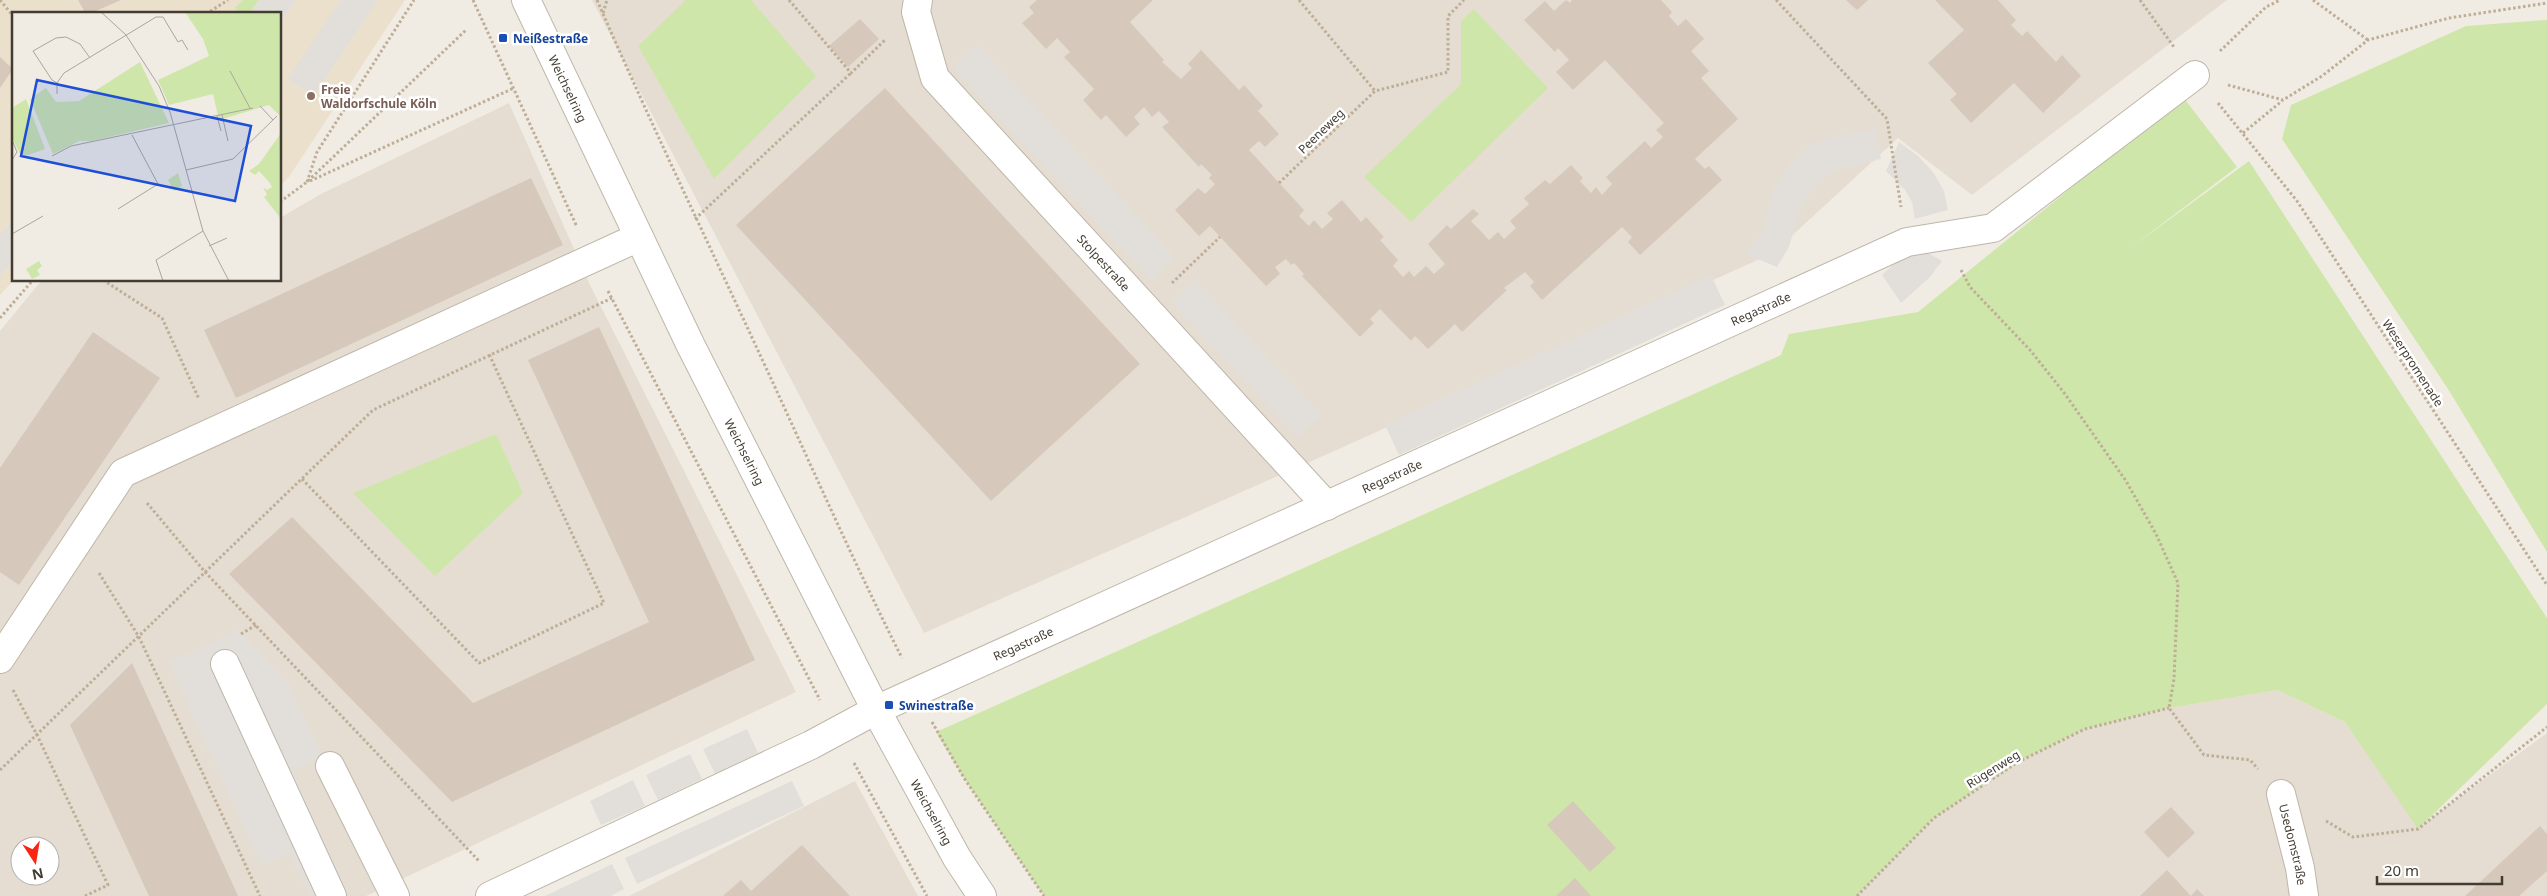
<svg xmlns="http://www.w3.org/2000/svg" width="2547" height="896" font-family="'Noto Sans',sans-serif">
<rect width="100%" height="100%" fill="#f1ece3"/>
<!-- residential -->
<g fill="#e5ddd1" fill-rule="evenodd">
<polygon points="592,0 2227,0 1972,195 1898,138 1773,253 1341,448 924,633"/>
<path d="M509,103L591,287L796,692L366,896H0V331L42,280H280V218L319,195ZM20,846H50V876H20Z"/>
<polygon points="2277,690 2345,722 2418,828 2547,733 2547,896 1857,896 1934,818 2018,762 2085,729 2169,708"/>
<polygon points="855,781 918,896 629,896"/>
</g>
<!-- education -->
<polygon fill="#ebe0cc" points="0,0 405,0 289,177 280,186 280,14 14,14 14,280 0,295"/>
<!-- green -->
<g fill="#cfe6ab">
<polygon points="243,0 259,0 251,12 252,14 240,14 235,8"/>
<polygon points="686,0 751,0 816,76 714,179 638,46"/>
<polygon points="1474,9 1548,88 1411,222 1364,177 1461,84 1461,21"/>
<polygon points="2547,20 2547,552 2448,389 2282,139 2291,105 2466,26"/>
<polygon points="2183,97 2237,167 2129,249 2249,161 2547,618 2547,704 2418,829 2345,722 2277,690 2169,708 2085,729 2064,739 2018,762 1934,818 1857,896 1044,896 964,778 936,732 1781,355 1789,334 1918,312"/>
<polygon points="496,434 523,493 435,576 353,493"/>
</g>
<!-- parking -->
<g fill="#e2dfdb">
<polygon points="259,0 296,0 280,24 280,14 250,12"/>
<polygon points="341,0 378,0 313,96 288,79"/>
<polygon points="977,44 1175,257 1151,280 952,67"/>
<polygon points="1875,129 1881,159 1841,169 1827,176 1812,190 1802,207 1788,249 1777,267 1745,254 1759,237 1765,225 1770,199 1775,185 1789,165 1806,148 1823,139"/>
<polygon points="1899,142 1918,156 1933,172 1944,191 1948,210 1915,219 1912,202 1905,190 1886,171"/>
<polygon points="14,219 14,261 0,276 0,234"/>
<polygon points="1911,243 1942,261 1930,277 1901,303 1882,275 1904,255"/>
<polygon points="1711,275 1725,305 1399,455 1385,425"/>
<polygon points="1195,280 1321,415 1298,437 1172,302"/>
<polygon points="238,630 288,683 323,758 293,771 348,893 341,896 310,896 289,854 262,866 169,663"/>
<polygon points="747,729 758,753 715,774 703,749"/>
<polygon points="690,754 702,779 658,800 646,775"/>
<polygon points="633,780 645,806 601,825 590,801"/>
<polygon points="792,781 804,806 637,884 625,858"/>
<polygon points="612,864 624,889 611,896 545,896"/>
</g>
<!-- building -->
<g fill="#d6c9bb">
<polygon points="78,0 121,0 89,14 86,14"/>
<polygon points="1037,0 1153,0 1130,22 1164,60 1162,62 1181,79 1192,68 1188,64 1201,50 1239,90 1244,85 1263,106 1258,111 1279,134 1265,147 1259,141 1249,150 1304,210 1299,216 1309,226 1314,220 1322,229 1333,219 1327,213 1342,200 1361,222 1366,217 1384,237 1380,240 1398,260 1393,266 1403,277 1409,271 1414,277 1426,266 1434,274 1445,264 1428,244 1447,225 1451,229 1473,209 1479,214 1471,221 1489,240 1498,232 1504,239 1516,228 1510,221 1529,204 1524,198 1545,180 1550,184 1571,165 1583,178 1580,181 1591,193 1596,187 1602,195 1612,184 1606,177 1645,141 1651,148 1663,137 1656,130 1664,123 1605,60 1573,90 1556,72 1569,60 1558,48 1555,52 1524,20 1545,1 1554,11 1566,0 1570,3 1572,0 1661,0 1672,12 1669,16 1678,26 1686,19 1704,39 1691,51 1709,71 1701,78 1738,119 1695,159 1705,169 1709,166 1722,180 1640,255 1628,242 1632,237 1622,227 1542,300 1530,286 1534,282 1525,272 1504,288 1507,290 1462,332 1455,324 1428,349 1415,336 1411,341 1380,309 1370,319 1374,323 1360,337 1302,276 1304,274 1294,263 1291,265 1286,259 1275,267 1280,274 1266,286 1210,226 1199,236 1175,210 1198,188 1205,194 1215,184 1209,178 1212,175 1201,164 1199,167 1162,127 1169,122 1159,111 1152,117 1144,107 1134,117 1140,124 1126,137 1106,115 1101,120 1083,100 1094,89 1064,57 1070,52 1057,38 1046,49 1022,23 1034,13 1029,7"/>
<polygon points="1846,0 1868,0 1857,10"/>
<polygon points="1935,0 1998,0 2016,20 2011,25 2022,36 2027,31 2056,62 2062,55 2081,76 2043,113 2014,83 1971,123 1950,100 1957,94 1928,63 1964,30"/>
<polygon points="860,19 879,39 848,67 829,46"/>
<polygon points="0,57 13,69 0,88"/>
<polygon points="885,88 1140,364 991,501 736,225"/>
<polygon points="531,178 563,245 236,398 204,330"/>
<polygon points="599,327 755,660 452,802 229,574 292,517 473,703 649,622 528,360"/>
<polygon points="93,332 160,378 19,585 0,572 0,468"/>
<polygon points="132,663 238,896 149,896 70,725"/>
<polygon points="1573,801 1616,848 1590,872 1547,825"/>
<polygon points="2171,807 2195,833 2168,858 2144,832"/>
<polygon points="2540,826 2547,834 2547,871 2538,879 2519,896 2465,896"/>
<polygon points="802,845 850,896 723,896 741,880 751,891"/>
<polygon points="2167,870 2191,896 2197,889 2204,896 2140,896"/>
<polygon points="1575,878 1591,896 1556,896"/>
</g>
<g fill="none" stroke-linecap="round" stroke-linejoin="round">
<defs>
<g id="minor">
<path id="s1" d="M526,0L691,346L876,710L957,858L982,896"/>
<path id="s2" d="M918,0L916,12L935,78L1327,506"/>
<polyline points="0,659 123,473 639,237"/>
<polyline points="225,664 332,896"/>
<polyline points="330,766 395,896"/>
<path id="s3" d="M2281,794L2300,868L2304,896"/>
<path id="s4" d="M490,896L811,745L876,710L1907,242L1993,228L2195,75"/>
</g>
</defs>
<!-- minor casing -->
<use href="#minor" stroke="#bfb6a9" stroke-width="30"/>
<!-- path -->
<g stroke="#bead97" stroke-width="3" stroke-dasharray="2.5 2.5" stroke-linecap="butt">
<polyline points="0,0 14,17"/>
<polyline points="473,0 577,227"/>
<path d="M597,0C649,120 706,238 761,357C808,458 852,559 902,658"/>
<polyline points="789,0 851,73 886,39"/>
<polyline points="1299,0 1375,91"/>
<polyline points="1776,0 1887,119 1901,207"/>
<polyline points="2140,0 2174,47"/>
<polyline points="2313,0 2368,40"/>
<polyline points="603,13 607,0"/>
<polyline points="206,14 228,0"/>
<polyline points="2220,51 2266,7 2280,0"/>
<polyline points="2228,85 2283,100 2322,76 2368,40 2449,18 2547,3"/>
<polyline points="2218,103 2297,201 2547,585"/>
<polyline points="2243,133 2282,101"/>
<polyline points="310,181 514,88"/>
<polyline points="307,182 317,152 414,0"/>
<polyline points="1279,183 1375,91 1448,72 1448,16 1464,0"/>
<polyline points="280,202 307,182 466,30"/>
<polyline points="695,219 851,73"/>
<polyline points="1961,270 1970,287 2030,350 2065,394 2126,481 2156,534 2178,583 2174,679 2169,708 2204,755 2250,760 2258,769"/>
<polyline points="103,280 162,318 199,399"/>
<polyline points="1172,283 1220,237"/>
<polyline points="608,291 820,700"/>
<polyline points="0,318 33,280"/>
<polyline points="302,479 479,663 604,603 489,354"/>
<polyline points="147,503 205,572 479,861"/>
<polyline points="99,573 139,637 260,896"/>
<polyline points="241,634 256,625"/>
<polyline points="13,690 37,735 108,885 85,896"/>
<polyline points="932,722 964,778 1044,896"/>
<polyline points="854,763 927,896"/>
<polyline points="0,770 373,410 612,298"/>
<polyline points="2326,821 2353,837 2418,829 2547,727"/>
<polyline points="1857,896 1934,818 2018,762 2085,729 2169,708"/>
</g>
<!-- minor -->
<use href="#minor" stroke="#fff" stroke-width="28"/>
</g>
<!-- markers -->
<g fill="#1a4fb4" stroke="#fff" stroke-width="2">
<rect x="498" y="33" width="10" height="10" rx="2.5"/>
<rect x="884" y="700" width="10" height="10" rx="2.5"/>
</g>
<circle fill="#8d6e63" stroke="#fff" stroke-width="2" cx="311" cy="96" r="5"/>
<g text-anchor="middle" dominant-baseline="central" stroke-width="5" stroke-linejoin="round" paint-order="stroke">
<!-- transit labels -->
<g font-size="12" font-weight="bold" fill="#164399" stroke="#fff" text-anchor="start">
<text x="513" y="38">Neißestraße</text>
<text x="899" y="705">Swinestraße</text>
</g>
<!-- street labels -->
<g font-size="12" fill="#433c33" stroke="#fff">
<text stroke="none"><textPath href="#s1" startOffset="98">Weichselring</textPath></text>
<text transform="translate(1321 131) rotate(-44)">Peeneweg</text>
<text stroke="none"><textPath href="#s2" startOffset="331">Stolpestraße</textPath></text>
<text stroke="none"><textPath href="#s4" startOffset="1400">Regastraße</textPath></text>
<text transform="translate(2413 363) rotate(57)">Weserpromenade</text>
<text stroke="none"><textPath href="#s1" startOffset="502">Weichselring</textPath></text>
<text stroke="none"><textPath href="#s4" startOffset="995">Regastraße</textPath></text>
<text stroke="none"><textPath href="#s4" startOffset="590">Regastraße</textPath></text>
<text transform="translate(1993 769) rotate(-32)">Rügenweg</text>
<text stroke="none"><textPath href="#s1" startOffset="908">Weichselring</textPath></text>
<text stroke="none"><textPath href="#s3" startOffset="52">Usedomstraße</textPath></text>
</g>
<!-- education labels -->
<g font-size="12" font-weight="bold" fill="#785e54" stroke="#fff" text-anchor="start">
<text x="321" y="89">Freie<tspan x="321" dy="14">Waldorfschule Köln</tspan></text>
</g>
</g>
<!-- overview -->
<g transform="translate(12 12)">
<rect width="269" height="269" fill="#f1ece3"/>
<path d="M173,0H269V105L257,93L207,108L201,82L157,93L146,68L197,44L191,27ZM128,50L157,111L79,129H67L41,142L18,87L34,76L44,90L67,89ZM14,87L33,137L16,143L8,142L0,126V96ZM269,121V207L252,185L255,183L251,175L255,178L260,175L257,170L247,159L243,163L237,159L247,152ZM166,161L170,174L162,179L156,168ZM27,249L30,254L25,258L28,263L20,267L14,257Z" fill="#cfe6ab"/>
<path fill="none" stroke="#aba69d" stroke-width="1" d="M89,0L114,23L147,74L158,100L191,219L217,269M218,59L238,96M45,71L40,68L21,39L44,26L54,25L68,32L78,46M45,82V71L52,61L144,5H151L166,30L170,28L176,38M248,94L261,108M210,103L216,129M205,104L209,119M0,128L5,140L0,148M40,144L59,134L241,96M174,158L221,147L265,104M106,197L146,172L120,123M0,222L31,204M197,234L215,226M151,269L144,248L191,219"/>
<path fill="#1d4ed8" fill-opacity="0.15" stroke="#1d4ed8" stroke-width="2.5" d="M25,68L239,114L223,189L9,144Z"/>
<rect width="269" height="269" fill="none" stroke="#433c33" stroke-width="2.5"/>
</g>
<!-- north arrow -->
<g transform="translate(35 861) rotate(168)"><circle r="24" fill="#ffffff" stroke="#b4b1ad"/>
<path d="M0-4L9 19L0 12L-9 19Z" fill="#f82513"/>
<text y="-8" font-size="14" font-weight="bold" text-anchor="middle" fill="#433c33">N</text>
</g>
<!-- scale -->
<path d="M2377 876v8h125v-8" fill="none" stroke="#433c33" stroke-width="2.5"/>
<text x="2384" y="876" font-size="15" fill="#433c33" stroke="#ffffff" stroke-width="4" paint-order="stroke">20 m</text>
</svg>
